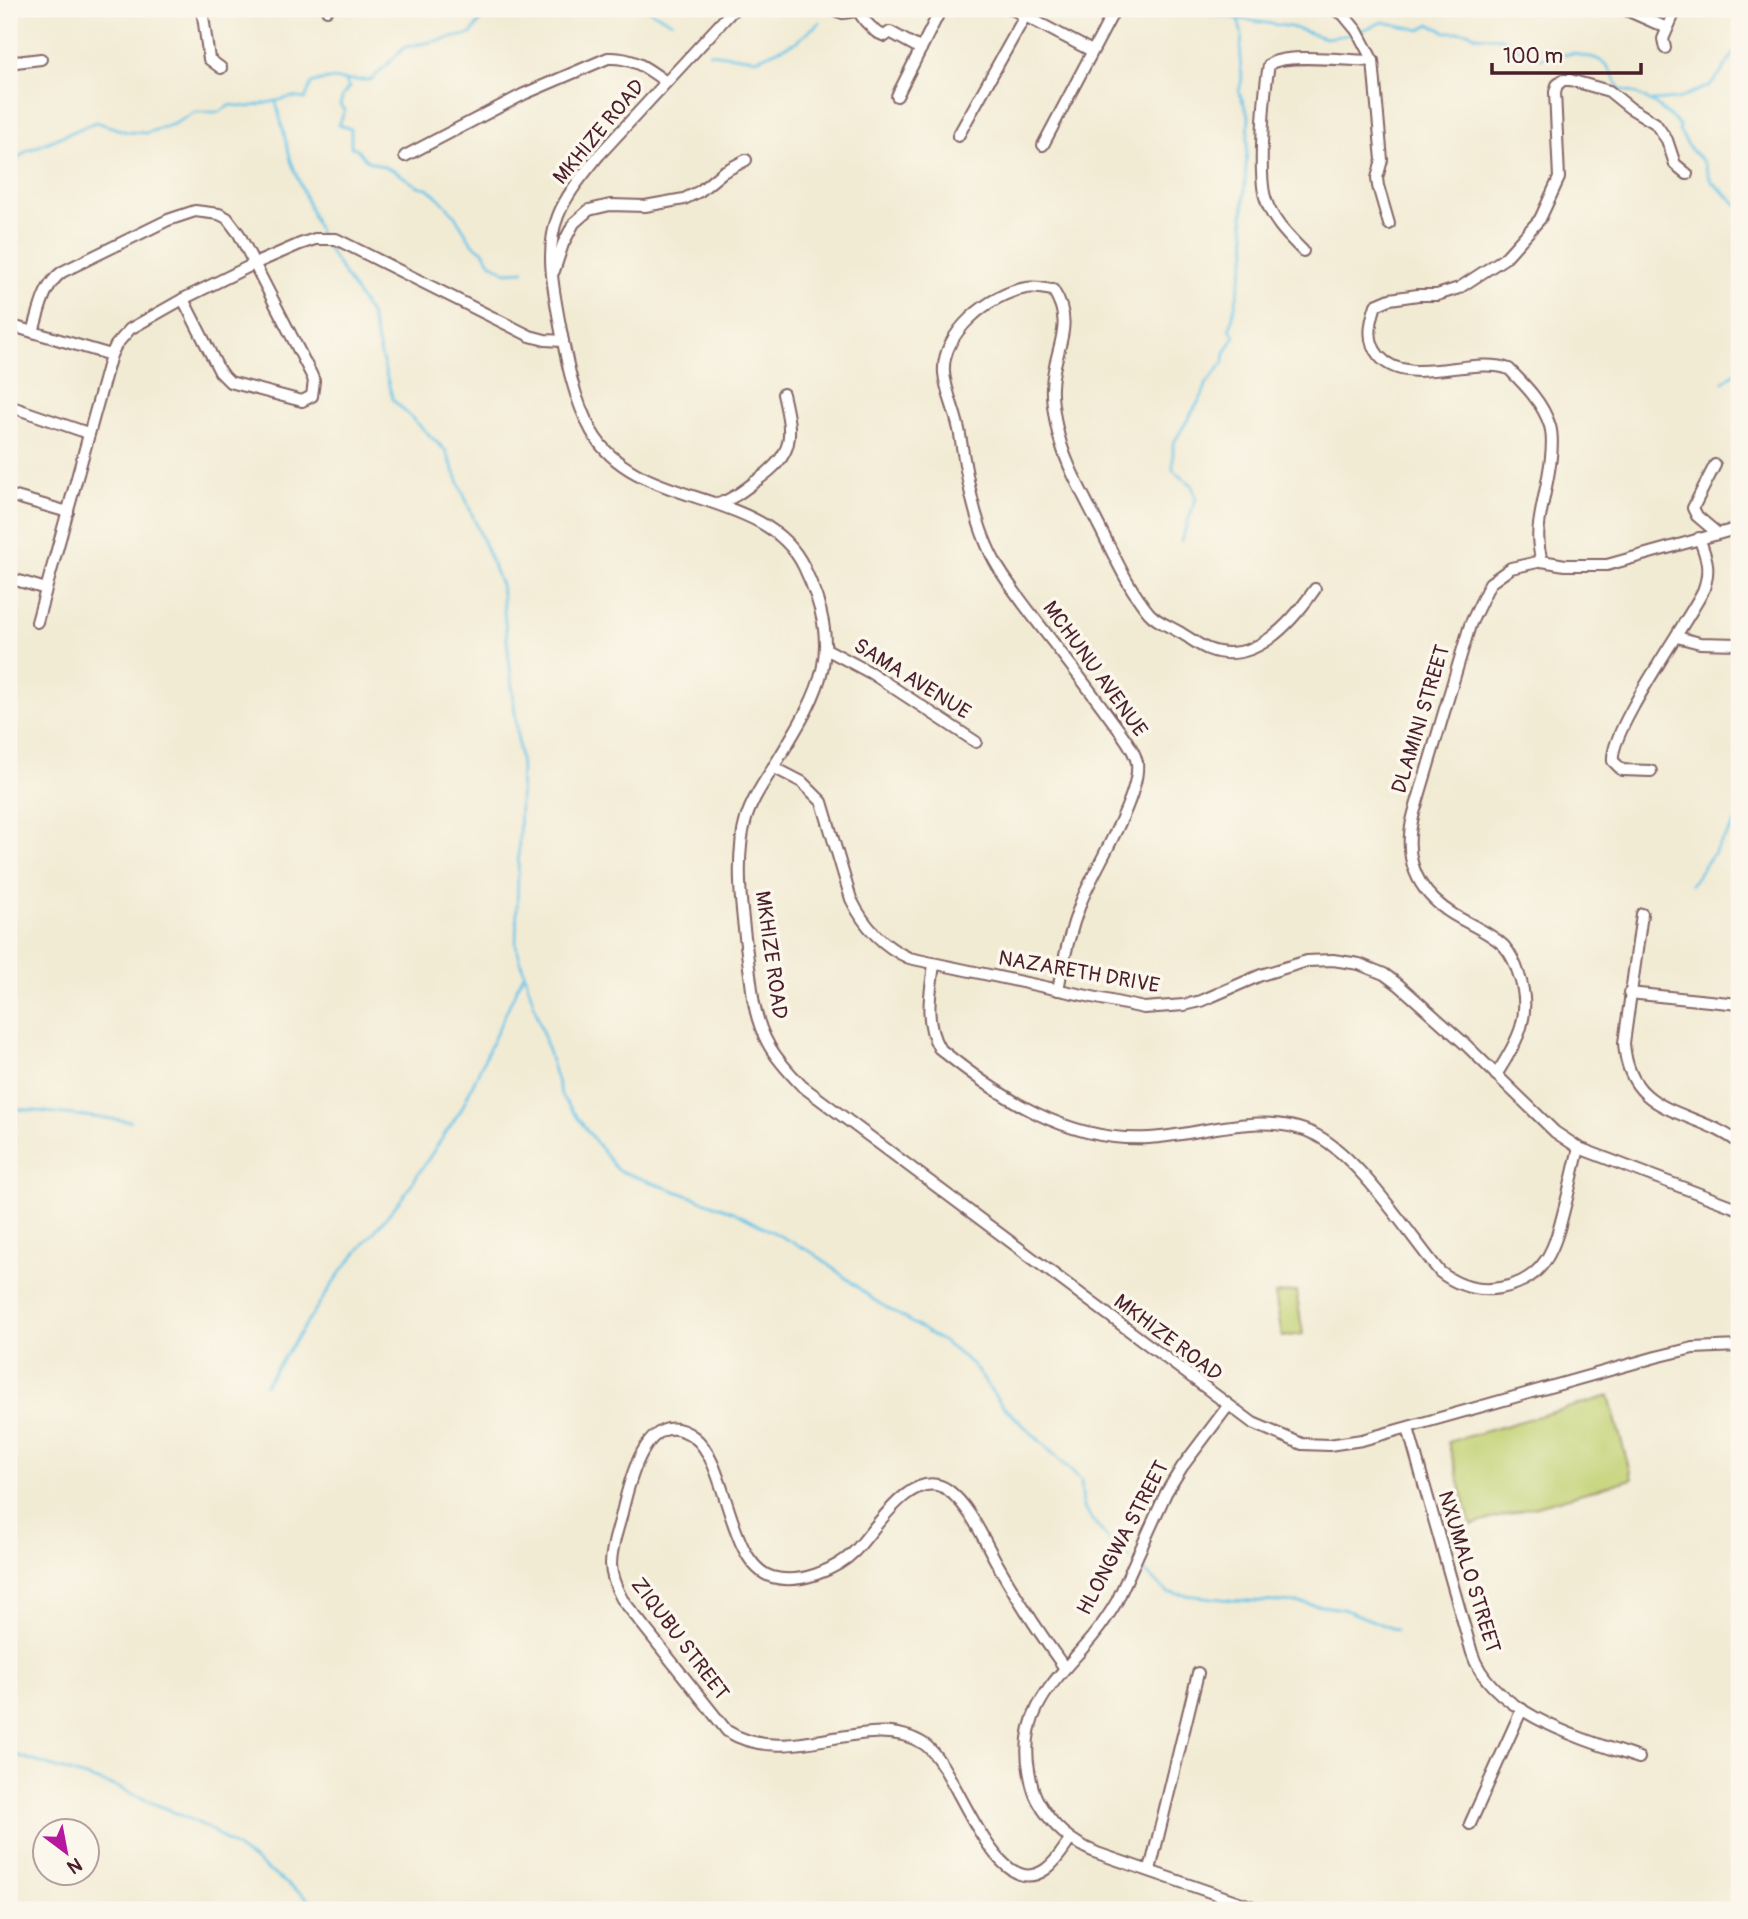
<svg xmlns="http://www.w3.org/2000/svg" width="1748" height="1919" font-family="Pangolin,sans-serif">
<rect width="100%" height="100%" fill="#fbf7ec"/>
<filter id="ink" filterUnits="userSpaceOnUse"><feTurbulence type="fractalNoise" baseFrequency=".0143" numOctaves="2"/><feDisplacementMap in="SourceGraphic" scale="14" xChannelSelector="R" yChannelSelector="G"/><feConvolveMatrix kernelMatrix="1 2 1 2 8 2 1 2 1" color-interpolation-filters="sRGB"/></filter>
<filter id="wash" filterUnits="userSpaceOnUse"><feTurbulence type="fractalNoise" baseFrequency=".00686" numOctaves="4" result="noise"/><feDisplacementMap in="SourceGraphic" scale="28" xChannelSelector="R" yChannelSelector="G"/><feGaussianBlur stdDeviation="1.57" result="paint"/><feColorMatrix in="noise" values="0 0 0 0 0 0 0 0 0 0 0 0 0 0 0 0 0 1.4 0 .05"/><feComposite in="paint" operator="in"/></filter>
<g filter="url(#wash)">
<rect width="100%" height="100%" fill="#f2ebd4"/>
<!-- green -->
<g fill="#c2d275" stroke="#867850" stroke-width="2">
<polygon points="1296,1291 1303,1334 1282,1337 1275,1294"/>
<polygon points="1609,1396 1632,1479 1471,1525 1448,1442"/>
</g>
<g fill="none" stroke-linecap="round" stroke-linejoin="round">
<!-- stream -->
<g stroke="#6ac5e8" stroke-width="2.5">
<polyline points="646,9 672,22"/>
<polyline points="1177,9 1291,27 1325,38 1355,34"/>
<path d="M1362,30L1383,22L1421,30L1429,24L1446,32H1468L1477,36L1502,38L1529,55L1541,58L1575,53C1581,57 1584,56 1591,57C1610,62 1611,73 1620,89C1645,94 1663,109 1680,126L1679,131L1692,151L1703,161L1711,181L1739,206"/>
<polyline points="709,53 757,59 796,42 820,22"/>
<polyline points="345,80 371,80 405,47 471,34 488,9"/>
<polyline points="1652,101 1677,99 1709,86 1721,73 1739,45"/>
<polyline points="276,102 291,161 320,234"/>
<polyline points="9,165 27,151 96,122 127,132 146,133 174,124 195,112 219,112 231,105 249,107 293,97 305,99 311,84 327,79 345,80 349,87 343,95 340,105 345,110 339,125 351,129 351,147 356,148 366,160 395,171 417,186 427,188 439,198 453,213 472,243 484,252 491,263 506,272 524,271"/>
<polyline points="324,243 370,314 393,400 446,451 501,585 521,768 516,945 562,1097 617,1170 734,1212 815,1254 874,1300 945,1343 972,1364 1001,1404 1081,1480 1083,1508 1107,1538 1131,1559"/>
<polyline points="1723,382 1739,370"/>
<polyline points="1181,541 1196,499 1192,485 1173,470 1173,444 1202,396 1207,383 1224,362 1225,353 1235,336 1230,329 1247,250 1243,216 1249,117 1239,92 1242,78 1240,59 1242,35 1238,19"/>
<polyline points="1691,884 1739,818"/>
<polyline points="9,1108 130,1121"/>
<polyline points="265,1385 340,1273 402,1198 461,1110 523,975"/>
<polyline points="1136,1564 1168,1593 1231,1600 1301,1603 1343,1609 1396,1630"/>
<polyline points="9,1753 117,1787 207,1827 324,1910"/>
</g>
</g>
</g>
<g filter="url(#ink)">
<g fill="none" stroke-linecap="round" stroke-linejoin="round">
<defs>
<g id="street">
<polyline points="202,9 209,59 221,68"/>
<path d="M734,9L599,155C584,174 567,193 558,216C545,249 553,287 559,320C566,358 573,398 592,432C636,510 765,486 804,567C845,653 821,689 776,763C765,781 752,799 746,819C731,869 747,945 753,998C760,1039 774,1057 802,1086L1253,1423L1302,1444L1329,1445L1362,1440L1656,1357L1693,1348L1739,1346"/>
<polyline points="831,9 843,13 862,10"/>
<polyline points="1012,9 1092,51"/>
<polyline points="1332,9 1343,14 1357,31 1373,61 1382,160 1377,178 1378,186 1389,224"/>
<polyline points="1624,9 1667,28"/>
<polyline points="327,10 328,9"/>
<polyline points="858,11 865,21 876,32 885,36 890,32 921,49"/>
<polyline points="1665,48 1663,39 1676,9"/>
<polyline points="9,57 16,62 41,59"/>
<polyline points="897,96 941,9"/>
<polyline points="958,136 1029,9"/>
<polyline points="1043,145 1115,9"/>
<path d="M405,156L524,94L608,58C633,57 647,68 666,82"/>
<path d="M1303,251C1287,235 1271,219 1265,197C1258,173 1264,91 1269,65C1282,52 1352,61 1373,61"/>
<polyline points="554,271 563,244 574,223 589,210 610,205 645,206 684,199 700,191 723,172 746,160"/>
<polyline points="9,325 111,355"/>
<path d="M33,332C40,310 43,286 62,272L168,220L195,211L219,214L227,218L239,234L311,374L314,381L312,396L302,401L230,382L220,372L183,299"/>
<polyline points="9,406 88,433"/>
<polyline points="1715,465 1693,508 1697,516 1717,533"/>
<polyline points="9,495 68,512"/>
<path d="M718,504C733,499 744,490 756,481C795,454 793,437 783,394"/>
<path d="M1542,561C1536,542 1538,527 1542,507C1546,486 1556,447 1550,426C1543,403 1525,385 1509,369C1473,355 1407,389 1379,356C1366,341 1370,323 1376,305L1390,299L1418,295H1437L1459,288L1505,258L1540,219L1559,178L1555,92L1557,85L1563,80H1570L1609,91L1630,108L1655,123L1667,140L1675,164L1687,174"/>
<polyline points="9,578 46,589"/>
<polyline points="37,622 111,355 116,345 130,329 183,299 254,264 300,244 315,239 336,239 530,336 545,340 563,341"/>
<polyline points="1677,637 1700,643 1739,644"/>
<polyline points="826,649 871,673 976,742"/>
<path d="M773,767L802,782L822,802L851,899C864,926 882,946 909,958L1144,1008L1184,1005L1201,1001L1261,975L1307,961L1333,960L1359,964L1384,974L1399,985L1465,1044L1555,1132L1579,1148L1739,1209"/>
<path d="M1651,771L1622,770L1613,761C1609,731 1686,625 1703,591C1711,570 1707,558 1699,538"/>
<path d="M1642,914L1624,1043C1629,1118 1694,1108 1739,1143"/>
<path d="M934,965C930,994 924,1022 939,1048C999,1097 1068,1143 1149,1138C1202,1135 1265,1109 1316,1135C1359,1157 1408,1233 1440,1272C1457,1285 1478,1292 1500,1288C1547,1280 1555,1246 1565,1206C1570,1187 1574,1168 1579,1148"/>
<path d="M1058,990C1063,960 1070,931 1081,902C1094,869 1141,796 1137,763C1135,751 1126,740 1119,730C1095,697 1070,664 1045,632C1029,611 1012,590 998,567C975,529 967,478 960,435C957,414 946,394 944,373C941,333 990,294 1026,288C1035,286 1044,289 1053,290C1077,327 1053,349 1052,387C1051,398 1054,412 1056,424C1063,461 1082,492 1099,526C1114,555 1128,588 1149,613C1158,623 1170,626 1181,633C1190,638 1198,645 1208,649C1254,667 1292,622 1315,589"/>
<polyline points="1629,993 1739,1004"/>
<path d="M1496,1075C1518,1041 1533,1015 1519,975C1516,965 1511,954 1504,946C1491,933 1469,924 1454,915C1415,891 1402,856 1414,813L1470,625L1490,583L1511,568L1542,561L1565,565H1607L1739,528"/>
<path d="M1228,1406L1182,1467L1166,1493L1117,1601C1110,1613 1102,1625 1093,1636C1058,1679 1018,1709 1029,1770C1031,1781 1032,1791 1038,1801C1052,1826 1070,1842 1097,1853L1262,1910"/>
<path d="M1408,1428L1472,1653C1491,1713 1585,1740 1639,1758"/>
<path d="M1064,1667C1040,1634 1018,1600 998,1565C984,1541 971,1507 948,1490C913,1465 875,1530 855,1551C836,1570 799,1585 772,1577C728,1564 728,1462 694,1437C646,1402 628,1486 621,1517C617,1532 611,1548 611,1564C611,1577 616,1588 622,1599L727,1731C790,1771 869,1708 924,1744C957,1765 994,1907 1046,1869C1056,1862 1063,1850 1070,1840"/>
<polyline points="1470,1824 1522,1709"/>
<polyline points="1150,1870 1198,1673"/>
</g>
</defs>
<!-- street casing -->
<use href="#street" stroke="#856666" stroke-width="14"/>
<!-- street -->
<use href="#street" stroke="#fff" stroke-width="10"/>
</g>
</g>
<g text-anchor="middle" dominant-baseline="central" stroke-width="7" stroke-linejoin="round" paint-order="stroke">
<!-- street labels -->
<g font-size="21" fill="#4a1f2b" stroke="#fbf7ec">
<text transform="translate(599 132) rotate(-50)">MKHIZE ROAD</text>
<text transform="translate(1095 669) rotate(54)">MCHUNU AVENUE</text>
<text transform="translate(912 679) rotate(32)">SAMA AVENUE</text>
<text transform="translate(1421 719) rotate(-73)">DLAMINI STREET</text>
<text transform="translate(771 955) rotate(82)">MKHIZE ROAD</text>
<text transform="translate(1079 972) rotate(10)">NAZARETH DRIVE</text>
<text transform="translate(1168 1338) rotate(37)">MKHIZE ROAD</text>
<text transform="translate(1123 1538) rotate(-62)">HLONGWA STREET</text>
<text transform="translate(1469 1572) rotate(73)">NXUMALO STREET</text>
<text transform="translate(680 1639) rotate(53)">ZIQUBU STREET</text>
</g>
</g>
<!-- margin -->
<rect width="1748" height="1919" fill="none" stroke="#fbf7ec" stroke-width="35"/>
<!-- north arrow -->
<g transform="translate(66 1852) rotate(148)"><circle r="33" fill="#fbf7ec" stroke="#b4a19f" stroke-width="2"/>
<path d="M0-5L12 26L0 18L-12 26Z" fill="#b5179e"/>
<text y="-10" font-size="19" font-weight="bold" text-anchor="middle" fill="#4a1f2b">N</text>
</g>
<!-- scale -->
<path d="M1492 63v10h149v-10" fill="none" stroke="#4a1f2b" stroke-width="3.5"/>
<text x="1503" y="63" font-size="21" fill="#4a1f2b" stroke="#fbf7ec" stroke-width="5" paint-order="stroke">100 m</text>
</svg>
